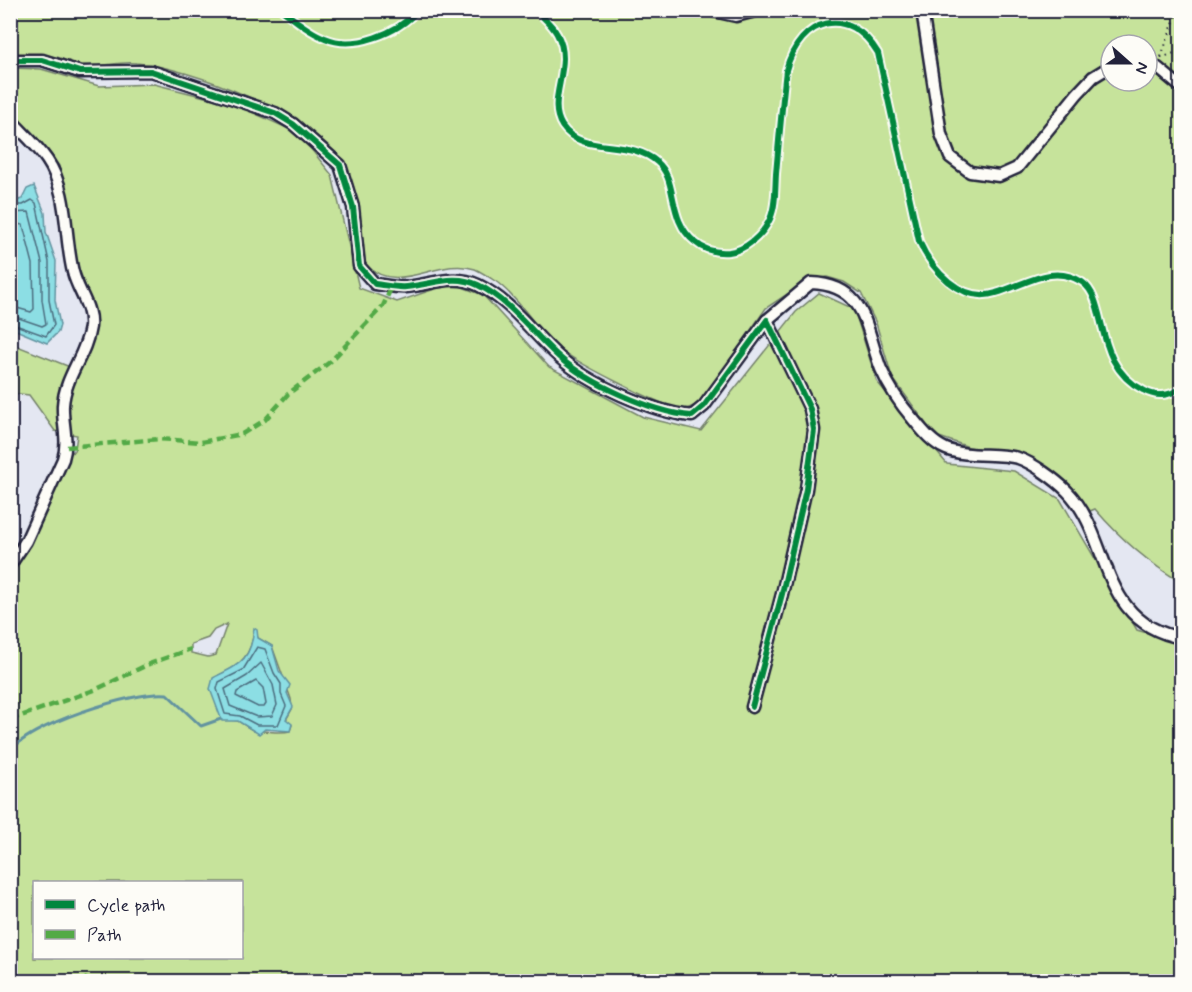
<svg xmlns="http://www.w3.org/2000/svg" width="1192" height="992" font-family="Mynerve,sans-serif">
<rect width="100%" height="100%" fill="#e4e7f2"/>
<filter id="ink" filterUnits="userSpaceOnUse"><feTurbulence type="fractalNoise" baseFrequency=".0167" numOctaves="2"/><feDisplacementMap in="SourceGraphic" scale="12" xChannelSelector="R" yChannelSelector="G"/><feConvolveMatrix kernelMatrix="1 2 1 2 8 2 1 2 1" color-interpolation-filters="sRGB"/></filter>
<g filter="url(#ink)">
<!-- green -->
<g fill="#c6e39b" stroke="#74826b" stroke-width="1.5" fill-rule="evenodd">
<path d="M11,10L1181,11V582C1148,563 1120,538 1095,509L1090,511L1065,482L1028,456L969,447L939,437L927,425L892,377L876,323L861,293L844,282L827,277L810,279L766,308L703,399C697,404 691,409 683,409C663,408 569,359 553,344C534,325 520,300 498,283C492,279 482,272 475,269C438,256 399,297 366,265C359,232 362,190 341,160C310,115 190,67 136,63C118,61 100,68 82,66C73,65 65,59 56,57C42,54 25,56 11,56ZM1111,45H1147V81H1111Z"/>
<path d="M11,68L41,69L99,86L154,84L236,105L298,133L332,175L359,288L397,302L452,283L483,295L549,367L643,417L701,431L796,312L819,293L854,309L877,382L947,464L1014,471L1060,499L1137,630L1181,643V981H11V570L20,558L65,461L75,449L77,435L55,431L29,395L11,393L10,343L70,367L94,326V309L76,261L59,166L11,110ZM227,624L216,655L208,657L191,653V644L208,638L214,630ZM254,629L258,638L272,646L291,699L292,709L286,720L292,725L290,731C279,734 266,730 254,731L238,721L230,720L219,675C241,666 252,654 254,629ZM34,882H242V958H34Z"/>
</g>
<!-- water -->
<g fill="#8cdee4" stroke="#6293a0" stroke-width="1.5">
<polygon points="12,179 16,181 15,190 12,192 15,201 22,199 27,189 34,186 45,213 46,232 56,261 55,300 60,325 58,332 47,343 11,328 10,180"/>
<path d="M254,628L257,630L258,638L272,646L279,671L290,685L287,693L293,707L286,719L292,724L290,731L265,729L259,734L238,721H222L210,689L213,678C240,664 251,661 254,628Z"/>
</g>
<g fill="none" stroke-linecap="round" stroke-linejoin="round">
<!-- shore -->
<g stroke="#4c6d7f" stroke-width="1.5">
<polyline points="10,205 23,205 32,200 36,203 49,262 49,300 54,325 46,336 10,323"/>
<polyline points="10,213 29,212 42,263 42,300 46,324 42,326 10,315"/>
<polyline points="10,223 23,225 33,264 34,309 31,312 10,306"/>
<polygon points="257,647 265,649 274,673 281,684 281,694 286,706 278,725 257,725 240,716 225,714 217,689 219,682 243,670"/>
<polygon points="261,663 273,685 277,705 272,716 257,717 230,706 225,689 247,676"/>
<polygon points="256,681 263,688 266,704 264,707 258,707 236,696 237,692"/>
</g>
<!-- stream -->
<path stroke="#6293a0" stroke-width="3" d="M10,753C23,726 136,690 167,694L201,726L221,719"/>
<defs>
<g id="minor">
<polyline points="709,10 736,16 759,10"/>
<polyline points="922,10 941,134 950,157 970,172 999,176 1017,168 1077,94 1093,77 1111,66"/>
<path d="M10,60H42L80,72L151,71L275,113L293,124L340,165L353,207L359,266L375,284C385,285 396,288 406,287C431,285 454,273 478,285C511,301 532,333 559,357C589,384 652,412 692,416L704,406L767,320L811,283C867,285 865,328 881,369C888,385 901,405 913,419C922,430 932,443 946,449C968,458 996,452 1018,458C1033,463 1056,480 1067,491C1113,538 1097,623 1182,638"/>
<polyline points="1147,67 1158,68 1182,88"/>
<path d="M10,119C23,133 37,145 47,160C69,192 64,236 73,272C78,292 92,306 90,327C86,355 65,376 63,405C62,424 69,440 63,459L26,541L10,565"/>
<polyline points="752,707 782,594 806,489 814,430 810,409 767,320"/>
</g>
</defs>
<!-- minor casing -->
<use href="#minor" stroke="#22223b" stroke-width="15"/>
<!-- path -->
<g stroke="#22223b" stroke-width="2" stroke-dasharray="1.5 4.5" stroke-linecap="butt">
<polyline points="1161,57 1178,10"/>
<polyline points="1161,58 1182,50"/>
</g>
<!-- minor -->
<use href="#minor" stroke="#fdfcf7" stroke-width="10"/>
<!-- quiet -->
<g stroke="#53aa46" stroke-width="4.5" stroke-dasharray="9 4.5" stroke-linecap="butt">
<polyline points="67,447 159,439 201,442 242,434 265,420 288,394 331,361 383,306 392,286"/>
<polyline points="10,720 97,689 149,664 191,649"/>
<polyline points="85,982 87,977"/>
</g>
<defs>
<g id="cycleway">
<path d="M282,10C295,20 309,32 325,38C354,51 398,33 418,10"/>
<path d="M536,10C543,18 552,24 557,34C575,66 545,99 562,126C582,156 628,137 657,162C679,180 666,219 695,242C704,250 717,253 729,252C746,250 763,235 770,219C776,206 775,189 776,174C779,140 782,105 786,70C800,18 848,4 878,53L919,241C931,269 961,304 996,293C1025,285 1052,263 1082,282C1109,300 1092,364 1143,390C1157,398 1168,396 1182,388"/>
<path d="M10,60H42L80,72L151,71L275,113L293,124L340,165L353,207L359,266L375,284C385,285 396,288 406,287C431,285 454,273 478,285C511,301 532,333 559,357C589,384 652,412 692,416L704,406L767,320L810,409L814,430L806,489L782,594L752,707"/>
</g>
</defs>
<!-- cycleway casing -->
<use href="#cycleway" stroke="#fdfcf7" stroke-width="10"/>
<!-- cycleway -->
<use href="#cycleway" stroke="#00873e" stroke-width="6"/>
</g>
</g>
<!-- margin -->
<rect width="1192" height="992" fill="none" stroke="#fdfcf7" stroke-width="36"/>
<rect x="18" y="18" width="1156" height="956" fill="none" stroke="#22223b" stroke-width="2" filter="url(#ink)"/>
<!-- legend -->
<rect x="33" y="881" width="210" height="78" fill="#fdfcf7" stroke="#a5a5ac" stroke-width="1.5"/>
<rect x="45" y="900" width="30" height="9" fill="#00873e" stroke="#a5a5ac" stroke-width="1.5"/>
<text x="87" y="911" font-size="18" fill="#22223b">Cycle path</text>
<rect x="45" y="930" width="30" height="9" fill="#53aa46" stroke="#a5a5ac" stroke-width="1.5"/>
<text x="87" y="941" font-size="18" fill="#22223b">Path</text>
<!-- north arrow -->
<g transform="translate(1129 63) rotate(111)"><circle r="28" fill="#fdfcf7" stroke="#a5a5ac" stroke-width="1.5"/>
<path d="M0-4.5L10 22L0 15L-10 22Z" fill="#22223b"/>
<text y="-9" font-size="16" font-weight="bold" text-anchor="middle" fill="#22223b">N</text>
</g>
</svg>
